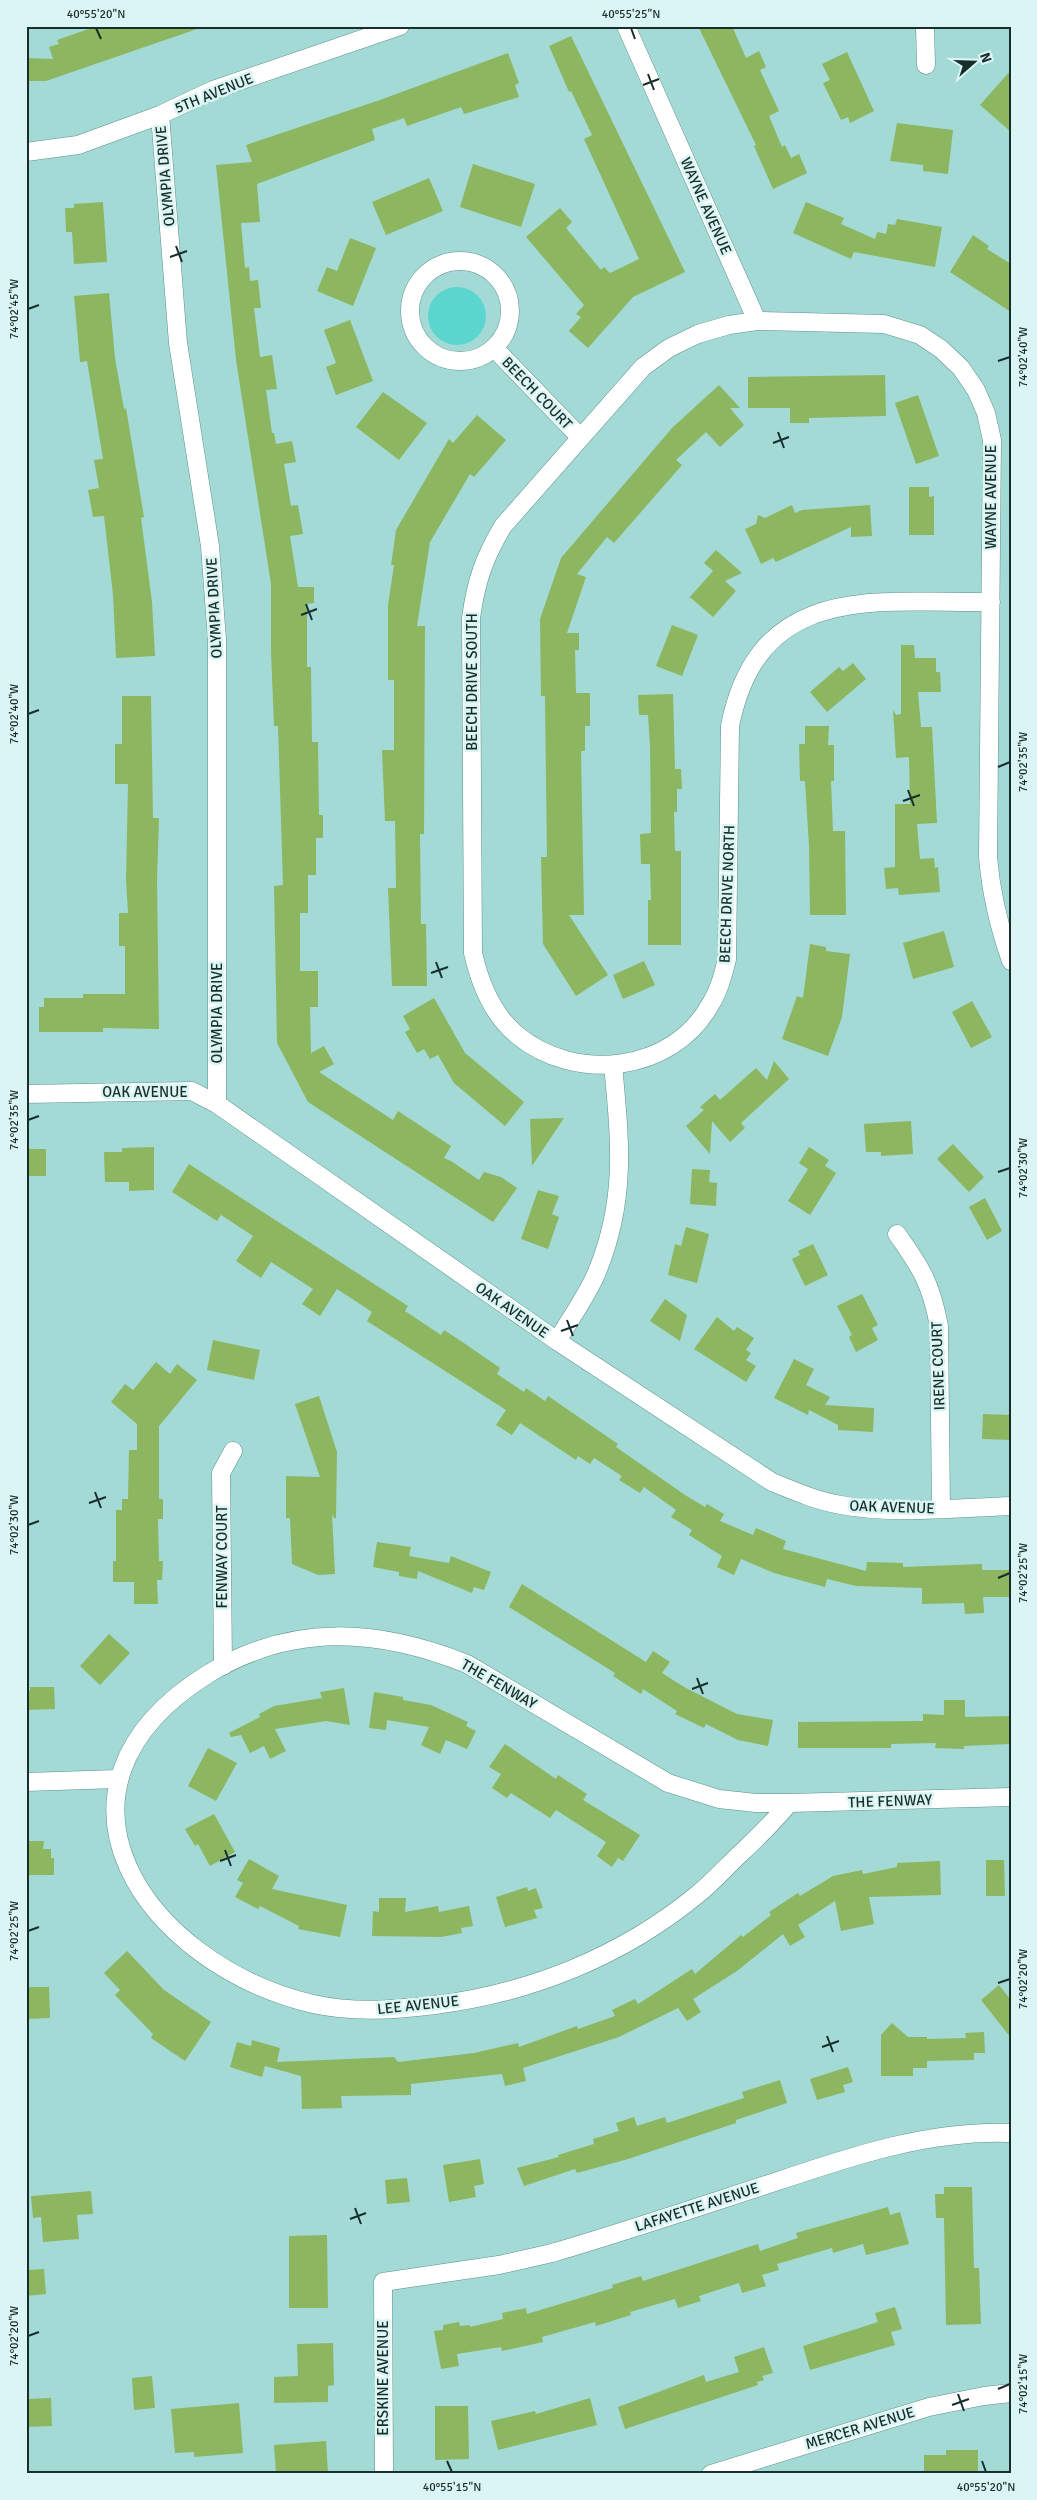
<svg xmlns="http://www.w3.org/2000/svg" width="1037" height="2500" font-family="Signika,sans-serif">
<rect width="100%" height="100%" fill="#a3dad6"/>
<!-- green -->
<circle fill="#5ad6cf" cx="457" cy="316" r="29"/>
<!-- building -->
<g fill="#8db660">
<polygon points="97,26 197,26 197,29 46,81 26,81 26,58 53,59 49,47 59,44 57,40"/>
<polygon points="698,26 732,26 746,58 759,51 766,67 760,70 779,111 769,116 782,147 785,145 791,158 799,154 807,173 773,189 754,146 756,145"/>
<polygon points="571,36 685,272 633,297 588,348 569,331 581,317 576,314 584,305 526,237 560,208 572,222 566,228 601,270 604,267 610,273 639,259 584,139 592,135 571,91 569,92 549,46"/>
<polygon points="847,52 874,111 850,123 848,117 841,120 823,83 830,80 822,64"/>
<polygon points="508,53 519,83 515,85 519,97 464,114 461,107 407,126 404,118 372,129 375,140 257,184 260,222 241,223 245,268 249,267 250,281 258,280 261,308 254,308 260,357 272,355 277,389 266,390 272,433 274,433 276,444 292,441 296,462 284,464 291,506 298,505 303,534 290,536 298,587 314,587 314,603 307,604 307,667 311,667 312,742 318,742 319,815 323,815 323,838 316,838 316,875 308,875 308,913 300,913 300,971 318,971 318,1007 310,1007 311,1053 324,1046 334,1064 319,1072 393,1120 398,1111 451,1146 444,1158 451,1161 479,1180 484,1172 501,1177 517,1188 493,1222 308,1102 277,1043 274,886 283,885 278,726 274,726 271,652 271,584 236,360 216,165 252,162 246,145 377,101"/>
<polygon points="1011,70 1011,132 980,105"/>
<polygon points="897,123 953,130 948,174 923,171 923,165 890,161"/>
<polygon points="473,164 535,184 521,227 460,207"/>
<polygon points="429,178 443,211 386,235 372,202"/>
<polygon points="103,202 107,262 74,264 72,232 66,232 65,208 74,208 74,204"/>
<polygon points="806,202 844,218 841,224 875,239 877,232 886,234 888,224 895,225 897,219 942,227 935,267 854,252 851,259 793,233"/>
<polygon points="973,235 989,246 987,249 1011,264 1011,312 950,272"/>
<polygon points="350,238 376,248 353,306 317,291 327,267 337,271"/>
<polygon points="109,293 115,358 124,409 126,408 144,517 141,518 152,602 155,656 116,658 113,595 104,516 93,517 88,490 99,488 94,460 103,459 87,361 80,362 74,296"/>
<polygon points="350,320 373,381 336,395 326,367 336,363 324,330"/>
<polygon points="885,375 886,416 809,418 809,423 790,423 790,408 748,408 748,377"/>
<polygon points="719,385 740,408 730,408 744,425 720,447 706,432 676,460 682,465 614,543 607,537 577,574 586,577 567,633 579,633 579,650 575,650 576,693 590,693 590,726 585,726 585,751 581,751 584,915 569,915 608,975 576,996 543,944 541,857 547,857 546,782 545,696 541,696 540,619 561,558 672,428"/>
<polygon points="383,392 427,423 399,460 356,427"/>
<polygon points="918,395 939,456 916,464 895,403"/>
<polygon points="477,415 506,440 474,477 470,474 430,542 417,626 425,626 424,834 420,834 421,924 426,924 427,986 392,986 388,888 396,888 395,821 385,821 382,750 394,750 394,680 388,680 388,605 394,565 391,565 396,530 449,439 453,443"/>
<polygon points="909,487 929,487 929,497 934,496 934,535 909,535"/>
<polygon points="792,505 795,513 802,510 870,505 872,536 851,537 851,527 776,562 773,558 761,564 745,529 756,524 758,515 765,518"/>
<polygon points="716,550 742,573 725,581 736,591 713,617 691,598 689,598 713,571 704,563"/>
<polygon points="672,625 698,635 682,676 656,666"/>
<polygon points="901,645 914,645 915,658 936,658 936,672 940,672 941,692 918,692 921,727 932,727 937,823 917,824 920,859 934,858 935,868 938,867 940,892 899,895 898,888 886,889 884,868 895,867 895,804 910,804 909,757 896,758 893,710 896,715 901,714"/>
<polygon points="853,663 866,679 827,712 810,692 839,667 843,671"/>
<polygon points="673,694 675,769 681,769 682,789 677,789 677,812 674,812 675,851 681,851 681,945 648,945 648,900 651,900 650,864 641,864 640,834 651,833 650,746 648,715 639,715 638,695"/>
<polygon points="122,696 151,696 153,818 159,818 157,880 159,1029 103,1028 103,1032 39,1032 39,1007 44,1007 44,998 83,998 83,994 125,994 125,946 119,946 119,913 128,913 126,880 128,784 115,784 115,744 122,744"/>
<polygon points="805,726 829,726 828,745 834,745 834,781 831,781 833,831 845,831 846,915 810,915 809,846 805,781 800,781 799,744 805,744"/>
<polygon points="944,931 954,967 913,979 903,943"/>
<polygon points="810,944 826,947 826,951 850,954 842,1017 828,1056 782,1039 797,996 803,998"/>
<polygon points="644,961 655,985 623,999 613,975"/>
<polygon points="434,998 465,1053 524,1102 505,1126 454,1083 438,1055 430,1059 424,1049 417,1053 405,1032 410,1029 403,1016"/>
<polygon points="972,1001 992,1037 971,1048 952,1012"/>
<polygon points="774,1061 789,1079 741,1123 745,1128 730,1142 712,1121 710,1154 686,1126 704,1110 700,1107 715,1094 720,1100 756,1068 767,1080"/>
<polygon points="564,1118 532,1166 530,1119"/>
<polygon points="911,1121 913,1154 881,1156 881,1152 866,1152 864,1124"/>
<polygon points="953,1144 984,1177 969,1192 937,1159"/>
<polygon points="154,1147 154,1190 129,1191 129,1182 105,1182 104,1152 122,1152 122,1148"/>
<polygon points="809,1147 829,1160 825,1166 836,1173 810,1215 788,1201 808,1169 799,1163"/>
<rect x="26" y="1149" width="20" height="27"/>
<polygon points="189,1164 408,1306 405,1311 441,1335 444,1330 461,1341 500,1368 497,1374 524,1392 526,1388 545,1401 548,1396 618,1444 616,1447 685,1495 705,1507 707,1504 724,1514 720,1521 753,1535 756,1528 786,1541 783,1549 866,1571 867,1562 903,1563 903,1567 982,1564 982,1570 1011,1570 1011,1597 983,1597 984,1613 965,1614 964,1603 922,1604 922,1588 856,1586 827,1579 825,1587 774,1573 741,1559 734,1575 717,1567 722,1556 689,1535 692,1530 671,1517 676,1510 644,1487 640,1493 619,1480 622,1476 594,1458 590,1464 578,1456 576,1460 520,1423 512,1435 496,1425 506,1410 367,1321 372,1312 337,1289 320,1316 302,1304 313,1289 271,1262 261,1278 236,1261 253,1236 221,1215 217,1221 172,1192"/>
<polygon points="692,1169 710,1170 709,1182 717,1183 716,1206 690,1204"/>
<polygon points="538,1190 559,1196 552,1214 559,1217 548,1249 521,1239"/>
<polygon points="985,1198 1002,1231 987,1240 969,1207"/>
<polygon points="686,1227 709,1234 697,1283 668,1275 675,1244 681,1246"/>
<polygon points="813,1244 828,1275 805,1286 792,1259 800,1255 798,1251"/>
<polygon points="862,1294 878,1325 872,1328 878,1340 856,1352 849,1337 852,1335 837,1306"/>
<polygon points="665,1299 687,1315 680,1341 650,1321"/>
<polygon points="717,1317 734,1331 737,1327 754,1338 746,1350 751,1353 746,1360 756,1366 746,1382 694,1349"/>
<polygon points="213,1340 260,1350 254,1380 207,1370"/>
<polygon points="794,1359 814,1369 806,1385 830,1397 825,1405 874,1408 873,1432 838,1430 838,1425 809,1410 808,1415 774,1398"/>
<polygon points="156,1362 170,1374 177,1364 197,1380 159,1426 159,1499 163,1499 163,1519 158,1519 159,1561 163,1561 162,1580 157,1580 158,1604 134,1604 134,1582 113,1582 113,1561 116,1561 116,1510 122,1510 122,1499 128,1499 129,1450 137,1450 137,1424 111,1402 125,1384 133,1390"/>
<polygon points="319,1396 337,1452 336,1518 334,1518 332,1514 335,1574 318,1575 292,1564 290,1518 286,1518 286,1476 320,1477 295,1404"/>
<polygon points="983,1414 1011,1415 1011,1440 982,1439"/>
<polygon points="377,1542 411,1547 409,1556 449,1563 451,1556 491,1572 484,1590 474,1587 472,1593 418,1571 417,1579 399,1576 399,1572 373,1567"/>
<polygon points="522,1584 646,1662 653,1651 670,1662 662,1673 684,1687 737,1714 773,1720 768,1746 738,1740 706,1724 704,1728 675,1714 677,1711 643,1689 641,1694 613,1676 615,1673 509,1607"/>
<polygon points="109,1634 130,1653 100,1685 80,1666"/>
<polygon points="30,1687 54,1687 55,1709 26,1710 26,1692 30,1691"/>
<polygon points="344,1688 350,1725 326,1721 275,1729 286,1751 270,1759 264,1746 250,1753 241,1735 231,1737 229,1733 260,1717 259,1714 274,1706 322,1698 320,1692"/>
<polygon points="374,1692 403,1697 403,1700 431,1705 468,1722 466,1726 476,1731 467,1749 446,1740 440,1754 421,1745 429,1727 387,1720 386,1730 369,1728"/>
<polygon points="944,1700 965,1700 965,1717 1011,1716 1011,1744 964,1746 964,1749 935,1748 936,1743 891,1744 891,1748 798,1748 798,1722 923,1721 923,1714 944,1715"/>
<polygon points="505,1744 556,1779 558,1775 587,1794 583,1800 640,1835 623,1861 618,1858 612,1867 597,1856 606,1842 556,1810 550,1818 511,1793 507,1798 492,1788 501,1774 489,1767"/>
<polygon points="208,1748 237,1763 216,1801 188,1786"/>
<polygon points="214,1814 235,1852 210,1866 198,1844 195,1846 185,1829"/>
<polygon points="26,1841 44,1841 43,1849 51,1849 51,1858 54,1858 54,1875 26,1875"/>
<polygon points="249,1859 279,1876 272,1889 347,1905 340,1937 298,1929 299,1926 260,1906 258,1909 235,1897 243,1883 237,1880"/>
<polygon points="986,1860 1004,1860 1005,1896 986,1896"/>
<polygon points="940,1861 941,1895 869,1897 874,1924 841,1931 835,1901 798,1925 805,1937 790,1946 783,1934 737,1971 693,1999 701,2012 687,2021 678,2008 619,2037 523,2068 526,2081 505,2086 502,2074 411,2084 411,2095 341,2096 342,2108 302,2109 301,2076 265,2066 262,2077 230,2067 237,2042 251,2046 252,2040 280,2048 277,2062 394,2057 398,2062 474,2053 518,2043 519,2047 577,2026 578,2029 615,2016 612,2010 635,1999 638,2004 692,1969 695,1974 741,1935 743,1937 771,1915 769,1912 798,1893 800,1896 833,1876 862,1870 863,1874 897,1867 897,1863"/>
<polygon points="527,1887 528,1891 536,1888 543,1908 534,1910 537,1918 505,1927 496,1897"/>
<polygon points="379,1898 406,1898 405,1912 438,1906 439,1912 469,1906 473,1926 461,1928 462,1933 441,1937 372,1936 373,1911 379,1912"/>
<polygon points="127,1951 164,1990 211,2022 185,2061 151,2038 153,2034 115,1995 120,1990 104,1973"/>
<polygon points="999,1985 1011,2000 1011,2038 981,2000"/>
<polygon points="26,1987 49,1987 50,2018 26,2019"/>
<polygon points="892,2023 908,2037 927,2037 927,2039 966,2038 965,2033 984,2032 985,2053 974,2053 974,2060 927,2061 927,2068 913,2068 913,2076 881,2076 881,2035"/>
<polygon points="848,2067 853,2082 843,2085 845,2092 817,2100 810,2079"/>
<polygon points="780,2080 787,2103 736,2120 736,2123 628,2159 577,2173 575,2169 524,2186 517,2168 559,2157 558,2155 594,2144 593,2139 619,2131 616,2123 634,2117 637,2126 665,2117 667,2123 744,2098 742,2092"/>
<polygon points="480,2159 484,2184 474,2186 476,2197 449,2202 443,2165"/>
<polygon points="407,2178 410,2202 387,2204 385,2180"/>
<polygon points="944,2187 972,2187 974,2268 979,2268 981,2324 946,2325 944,2218 936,2218 935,2194 944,2194"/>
<polygon points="91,2191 93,2214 77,2215 79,2239 43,2242 41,2217 33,2218 31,2196"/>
<polygon points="888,2207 890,2215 900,2212 909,2244 866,2255 863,2244 833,2253 832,2248 777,2264 779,2270 762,2275 766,2286 742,2293 739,2283 699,2296 701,2301 678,2308 675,2299 630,2312 631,2315 596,2326 595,2322 542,2337 543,2342 502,2351 501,2347 457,2354 459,2366 441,2369 434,2331 443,2330 443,2325 459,2322 460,2326 470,2325 470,2327 503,2319 502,2313 526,2308 527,2314 613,2288 612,2285 641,2276 643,2281 758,2244 760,2251 798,2238 796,2233"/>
<polygon points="327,2235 328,2308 289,2308 289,2236"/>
<polygon points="44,2269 46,2294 26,2296 26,2270"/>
<polygon points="895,2307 902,2329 891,2332 895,2345 810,2370 803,2346 878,2322 875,2313"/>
<polygon points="333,2343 334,2385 328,2386 328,2402 274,2403 274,2377 298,2376 297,2344"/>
<polygon points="764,2347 773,2373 762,2376 764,2380 757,2382 758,2385 625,2429 618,2407 704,2375 706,2382 739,2372 734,2357"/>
<polygon points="152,2376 155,2408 134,2410 132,2378"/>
<polygon points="51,2398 52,2426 26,2427 26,2399"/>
<polygon points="590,2398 597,2425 498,2450 491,2421 535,2411 536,2414"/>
<polygon points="239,2403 243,2453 194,2457 194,2452 175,2453 171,2409"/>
<polygon points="435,2406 468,2406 469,2459 435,2460"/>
<polygon points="326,2441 328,2473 276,2474 274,2445"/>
<polygon points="946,2450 978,2450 978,2472 924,2474 924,2455 946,2455"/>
</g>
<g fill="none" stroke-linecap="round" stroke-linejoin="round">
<defs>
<g id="minor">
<polyline points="626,26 757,321"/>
<polyline points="925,26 926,65"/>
<polyline points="160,115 178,343 210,546 217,640 217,1104"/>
<polyline points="26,152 78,145 160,115 213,90 400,26"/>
<circle cx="460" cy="311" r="50"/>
<polyline points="494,348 580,437"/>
<path d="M991,602C876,603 759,581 730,726L727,959C723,975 719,991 710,1005C672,1073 575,1083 517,1035C492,1014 480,984 473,953L471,618C476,581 484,558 503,526L643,367L669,348L698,334L729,325L757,321L884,324L920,335L941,349L961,368L976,390L986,413L992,440L988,857C991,893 999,927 1011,961"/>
<path d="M26,1094L192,1091L217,1104L557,1341L772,1482C794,1491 817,1501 841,1505C894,1515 956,1508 1011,1506"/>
<path d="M897,1234C922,1269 931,1284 939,1326L941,1508"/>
<path d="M557,1341C570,1319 587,1296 597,1272C627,1199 620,1140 613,1065"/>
<polyline points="223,1666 221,1473 233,1451"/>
<polyline points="26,1782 118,1779"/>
<path d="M789,1803C774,1822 757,1838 740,1854C726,1867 713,1882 698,1894C623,1956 531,1993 435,2005C394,2010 354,2013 313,2004C147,1965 22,1790 208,1674C293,1622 379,1629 467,1664L668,1783L719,1799L756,1803H789L1011,1797"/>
<path d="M384,2474L383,2282L499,2265L552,2253C627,2231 701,2206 775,2182C852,2156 929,2130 1011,2133"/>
<polyline points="711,2474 929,2407 984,2396 1011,2393"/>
</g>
</defs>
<!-- minor casing -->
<use href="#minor" stroke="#5c918d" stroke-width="19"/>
<!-- minor -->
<use href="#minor" stroke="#fff" stroke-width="18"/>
</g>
<!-- ticks -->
<path fill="none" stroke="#172e2c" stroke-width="2" d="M96,28L101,39M631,28L635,39M648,74L654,90M643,85L659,79M176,246L182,262M170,257L187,251M28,309L39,305M998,361L1010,357M778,432L784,448M773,443L789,437M306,604L312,620M301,615L317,609M28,714L39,710M998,767L1010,762M908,790L914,806M903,801L920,795M436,962L442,978M431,973L448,967M28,1120L39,1116M998,1172L1010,1168M567,1320L573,1336M561,1331L578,1325M95,1492L101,1508M89,1503L106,1497M28,1525L39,1521M998,1578L1010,1573M697,1678L703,1694M692,1689L708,1683M225,1850L231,1866M220,1861L236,1855M28,1931L39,1927M998,1983L1010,1979M827,2036L833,2052M822,2047L839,2041M355,2208L361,2224M350,2219L366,2213M28,2336L39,2332M998,2389L1010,2384M958,2394L964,2411M952,2405L969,2399M447,2461L452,2472M982,2461L986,2472"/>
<g text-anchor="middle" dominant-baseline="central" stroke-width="5" stroke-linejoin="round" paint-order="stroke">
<!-- street labels -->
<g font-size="15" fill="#172e2c" stroke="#daf5f3">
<text transform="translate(214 93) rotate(-22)">5TH AVENUE</text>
<text transform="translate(165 176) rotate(-95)">OLYMPIA DRIVE</text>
<text transform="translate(706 206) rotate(66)">WAYNE AVENUE</text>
<text transform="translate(537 393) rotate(46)">BEECH COURT</text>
<text transform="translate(991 497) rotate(-90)">WAYNE AVENUE</text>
<text transform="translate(214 608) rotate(-93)">OLYMPIA DRIVE</text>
<text transform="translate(472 682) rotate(-90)">BEECH DRIVE SOUTH</text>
<text transform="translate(727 894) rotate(-88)">BEECH DRIVE NORTH</text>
<text transform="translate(217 1013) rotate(-90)">OLYMPIA DRIVE</text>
<text x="145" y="1092">OAK AVENUE</text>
<text transform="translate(512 1310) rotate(35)">OAK AVENUE</text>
<text transform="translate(938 1366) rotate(-92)">IRENE COURT</text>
<text transform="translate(892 1507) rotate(2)">OAK AVENUE</text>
<text transform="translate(222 1557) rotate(-90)">FENWAY COURT</text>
<text transform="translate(499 1684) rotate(30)">THE FENWAY</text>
<text transform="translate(890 1801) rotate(-2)">THE FENWAY</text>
<text transform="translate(418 2005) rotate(-6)">LEE AVENUE</text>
<text transform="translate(697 2207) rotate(-18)">LAFAYETTE AVENUE</text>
<text transform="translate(383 2378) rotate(-90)">ERSKINE AVENUE</text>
<text transform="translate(860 2428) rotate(-17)">MERCER AVENUE</text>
</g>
</g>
<!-- border -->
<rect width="1037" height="2500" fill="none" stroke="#daf5f3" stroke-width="55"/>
<!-- north arrow -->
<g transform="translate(974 62) rotate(70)" stroke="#daf5f3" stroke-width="4" paint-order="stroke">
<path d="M0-4L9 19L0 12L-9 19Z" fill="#172e2c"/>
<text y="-8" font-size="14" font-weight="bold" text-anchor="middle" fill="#172e2c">N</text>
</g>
<rect x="28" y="28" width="982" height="2444" fill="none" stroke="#172e2c" stroke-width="2"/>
<g font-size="12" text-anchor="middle" fill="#172e2c">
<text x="96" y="18">40°55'20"N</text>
<text x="631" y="18">40°55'25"N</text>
<text transform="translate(14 309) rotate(-90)" y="4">74°02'45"W</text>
<text transform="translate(1023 357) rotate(-90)" y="4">74°02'40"W</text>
<text transform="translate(14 714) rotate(-90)" y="4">74°02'40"W</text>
<text transform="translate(1023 762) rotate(-90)" y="4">74°02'35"W</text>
<text transform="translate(14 1120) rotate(-90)" y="4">74°02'35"W</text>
<text transform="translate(1023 1168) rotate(-90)" y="4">74°02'30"W</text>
<text transform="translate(14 1525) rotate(-90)" y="4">74°02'30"W</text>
<text transform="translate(1023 1573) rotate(-90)" y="4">74°02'25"W</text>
<text transform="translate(14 1931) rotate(-90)" y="4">74°02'25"W</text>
<text transform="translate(1023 1979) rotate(-90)" y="4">74°02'20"W</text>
<text transform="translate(14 2336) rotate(-90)" y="4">74°02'20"W</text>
<text transform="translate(1023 2384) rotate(-90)" y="4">74°02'15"W</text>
<text x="452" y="2491">40°55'15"N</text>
<text x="986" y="2491">40°55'20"N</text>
</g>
</svg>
